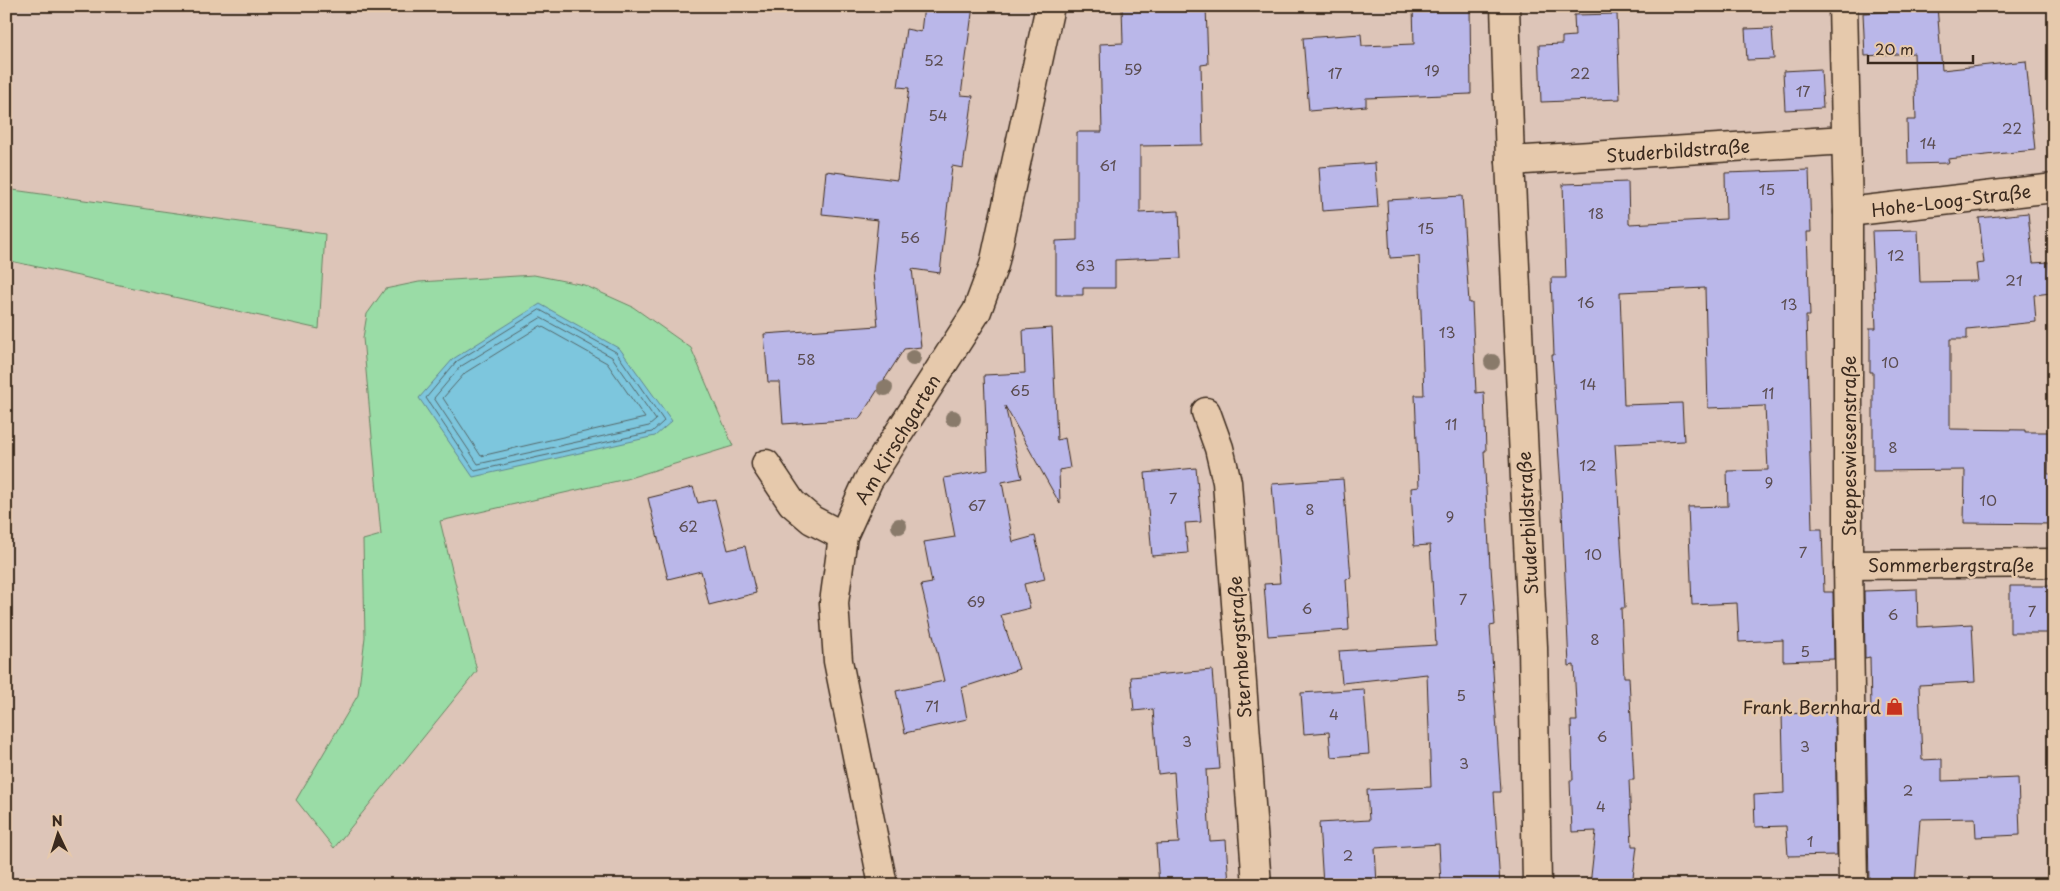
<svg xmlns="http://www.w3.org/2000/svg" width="2060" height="891" font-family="'Playpen Sans',sans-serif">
<rect width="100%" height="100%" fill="#ddc5b8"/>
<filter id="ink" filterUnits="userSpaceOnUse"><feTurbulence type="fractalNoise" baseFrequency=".02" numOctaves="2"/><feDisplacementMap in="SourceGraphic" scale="10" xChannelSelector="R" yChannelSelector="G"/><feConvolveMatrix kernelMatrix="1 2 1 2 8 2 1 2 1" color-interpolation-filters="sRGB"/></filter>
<g filter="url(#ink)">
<!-- green -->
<g fill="#9adca6" stroke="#6a8362">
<polygon points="6,189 325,234 319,329 6,260"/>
<polygon points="534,275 584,285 633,307 691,348 733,446 626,479 440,521 477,671 334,848 296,800 358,695 365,637 363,540 381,535 363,338 367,314 385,289 419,282"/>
</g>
<!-- water -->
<polygon fill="#7dc6dd" stroke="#638891" points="540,304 620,349 672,421 655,436 473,477 419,398 453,359"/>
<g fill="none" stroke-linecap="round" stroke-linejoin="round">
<!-- shore -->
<g stroke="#55686a" stroke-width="1">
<polygon points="540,310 616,352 664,421 652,432 475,471 426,398 456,362"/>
<polygon points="541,318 612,357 656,420 649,426 478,464 434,398 460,367"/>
<polygon points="541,326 607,363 645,418 481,456 443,398 465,373"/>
</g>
</g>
<!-- building -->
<g fill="#bab7e9" stroke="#3b2a1e">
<polygon points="924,6 973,6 961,95 973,96 963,168 952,166 940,273 912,269 921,347 904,349 859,419 783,424 780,382 768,382 764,334 878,326 873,272 878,220 822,214 826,171 897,180 909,88 898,87 906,29 921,32"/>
<polygon points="1122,6 1206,6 1208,64 1201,65 1203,145 1140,146 1140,213 1179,211 1181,257 1115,260 1115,288 1083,288 1083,295 1056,295 1056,241 1077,240 1077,132 1102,132 1100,44 1123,43"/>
<polygon points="1413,6 1470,6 1471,94 1366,98 1366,106 1309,111 1303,38 1361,34 1362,46 1414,44"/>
<polygon points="1913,6 1937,6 1942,70 2026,61 2035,150 1948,159 1949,163 1908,164 1907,120 1916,120 1914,53 1865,56 1863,13 1913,10"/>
<polygon points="1617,14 1620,99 1541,102 1539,45 1562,44 1562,37 1575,36 1574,15"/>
<polygon points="1772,28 1774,59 1747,60 1745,29"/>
<polygon points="1821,69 1823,108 1785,110 1783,71"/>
<polygon points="1375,163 1378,207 1322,211 1319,167"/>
<polygon points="1809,170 1811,232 1807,232 1810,316 1806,316 1812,529 1822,529 1824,592 1833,592 1834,659 1783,661 1783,640 1739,642 1737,603 1692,605 1688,507 1728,506 1727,471 1768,470 1765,406 1708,408 1705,288 1620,292 1624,405 1682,403 1684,441 1615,444 1625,608 1621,608 1624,677 1629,677 1634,780 1629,780 1632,846 1637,846 1632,885 1590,885 1596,831 1572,832 1570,780 1573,780 1571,721 1577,721 1574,665 1569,666 1561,488 1552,355 1554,355 1551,278 1566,278 1563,184 1628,182 1629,224 1726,219 1725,173"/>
<polygon points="1462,196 1469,303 1472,303 1476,393 1484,392 1486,451 1484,451 1490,567 1491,567 1495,625 1490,626 1501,792 1494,792 1500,885 1441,885 1439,844 1375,848 1377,885 1323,885 1319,823 1369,820 1367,790 1431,787 1427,674 1342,683 1339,651 1436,645 1430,545 1414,546 1411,488 1419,487 1415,395 1424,395 1419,256 1390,258 1387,200"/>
<polygon points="2028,213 2033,263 2049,262 2051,293 2034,295 2036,322 1967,329 1967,339 1950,339 1950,429 2025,430 2025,432 2049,432 2048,474 2054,474 2054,524 1964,523 1965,470 1873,471 1873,372 1870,372 1870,328 1876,328 1872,231 1918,230 1920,282 1978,281 1976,264 1984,263 1979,218"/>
<polygon points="1052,328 1057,440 1065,438 1070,468 1059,470 1060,504 1005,406 1022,478 1002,482 1013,542 1035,536 1045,579 1024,584 1030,608 1001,615 1019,669 961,688 967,719 905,733 896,691 944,681 921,585 932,583 924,542 955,537 944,478 988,470 984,375 1025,373 1023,330"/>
<polygon points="1196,468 1201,522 1185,523 1188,553 1152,556 1145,473"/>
<polygon points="1343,479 1351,578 1346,579 1349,630 1268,636 1264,584 1280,583 1272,484"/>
<polygon points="693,487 698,503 715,499 728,550 745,546 756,593 709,605 701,571 668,579 648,498"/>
<polygon points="2010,586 2054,586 2053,633 2010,633"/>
<polygon points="1917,589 1918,627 1972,624 1975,682 1919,685 1922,760 1942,759 1942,781 2018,778 2020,835 1976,837 1975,818 1920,819 1915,885 1869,885 1866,711 1871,711 1870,657 1865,658 1864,591"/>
<polygon points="1212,670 1220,769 1206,770 1210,841 1226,840 1229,885 1159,885 1156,844 1179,843 1174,772 1158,774 1153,709 1134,711 1131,677"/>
<polygon points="1364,689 1369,754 1331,757 1329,732 1304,734 1301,693"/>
<polygon points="1835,712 1837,855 1788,856 1786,826 1755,827 1754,795 1784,793 1782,714"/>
</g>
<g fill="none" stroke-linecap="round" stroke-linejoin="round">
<defs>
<g id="minor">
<polyline points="1505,6 1510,161 1533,647 1537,885"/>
<polyline points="1843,6 1848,212 1848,565 1853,885"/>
<polyline points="1510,161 1846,140"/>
<polyline points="1848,212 2054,188"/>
<polyline points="1206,412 1219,448 1227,482 1257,885"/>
<polyline points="766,464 792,503 812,520 843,536"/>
<polyline points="1848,565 2054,563"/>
<polyline points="883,885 838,661 834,603 843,536 868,481 977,311 994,265 1050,6"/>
</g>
</defs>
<!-- minor casing -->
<use href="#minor" stroke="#3b2a1e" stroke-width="31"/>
<!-- minor -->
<use href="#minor" stroke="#e6c9ac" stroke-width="28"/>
</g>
<!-- trees -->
<g fill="#897a6b">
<circle cx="913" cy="358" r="8"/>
<circle cx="1492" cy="362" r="8"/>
<circle cx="885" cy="388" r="8"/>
<circle cx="953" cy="418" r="8"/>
<circle cx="899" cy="526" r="8"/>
</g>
</g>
<!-- icons -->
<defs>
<symbol id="shop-bare" viewBox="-9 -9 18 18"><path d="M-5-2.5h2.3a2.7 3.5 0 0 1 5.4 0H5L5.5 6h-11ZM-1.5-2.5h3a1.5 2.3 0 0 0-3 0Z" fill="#c8321e" stroke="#e6c9ac" stroke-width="2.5" paint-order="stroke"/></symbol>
</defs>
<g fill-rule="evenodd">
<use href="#shop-bare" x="1882" y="694" width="25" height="25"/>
</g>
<g text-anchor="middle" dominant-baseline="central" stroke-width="5" stroke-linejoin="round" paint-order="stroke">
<!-- number labels -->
<g font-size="15" fill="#5b4d51">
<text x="934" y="59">52</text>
<text x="1133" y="68">59</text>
<text x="1432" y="69">19</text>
<text x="1335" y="72">17</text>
<text x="1580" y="72">22</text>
<text x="1803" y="90">17</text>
<text x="938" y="114">54</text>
<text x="2012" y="127">22</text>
<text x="1928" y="142">14</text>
<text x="1108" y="164">61</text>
<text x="1767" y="188">15</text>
<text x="1596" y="212">18</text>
<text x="1426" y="227">15</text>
<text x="910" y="236">56</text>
<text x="1896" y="254">12</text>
<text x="1085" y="264">63</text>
<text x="2014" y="279">21</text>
<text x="1586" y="301">16</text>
<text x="1789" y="303">13</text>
<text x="1447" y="331">13</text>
<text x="806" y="358">58</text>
<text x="1890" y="361">10</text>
<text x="1588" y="383">14</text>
<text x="1020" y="389">65</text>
<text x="1768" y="392">11</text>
<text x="1451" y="423">11</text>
<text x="1893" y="446">8</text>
<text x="1588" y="464">12</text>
<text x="1769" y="481">9</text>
<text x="1173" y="497">7</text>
<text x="1988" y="499">10</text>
<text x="977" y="504">67</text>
<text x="1310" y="508">8</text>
<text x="1450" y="515">9</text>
<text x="688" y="525">62</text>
<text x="1803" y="551">7</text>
<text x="1593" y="553">10</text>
<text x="1463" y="598">7</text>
<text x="976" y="600">69</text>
<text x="1307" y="607">6</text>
<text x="2032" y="610">7</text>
<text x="1893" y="613">6</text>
<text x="1595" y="638">8</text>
<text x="1805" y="650">5</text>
<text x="1461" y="694">5</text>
<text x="932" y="705">71</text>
<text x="1334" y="713">4</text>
<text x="1602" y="735">6</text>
<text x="1187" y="740">3</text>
<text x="1805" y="745">3</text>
<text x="1464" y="762">3</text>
<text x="1908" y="789">2</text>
<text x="1601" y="805">4</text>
<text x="1810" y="840">1</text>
<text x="1348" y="854">2</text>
</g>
<!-- street labels -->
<g font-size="18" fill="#3b2a1e" stroke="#e6c9ac">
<text transform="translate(1678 150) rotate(-4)">Studerbildstraße</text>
<text transform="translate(1951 200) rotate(-7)">Hohe-Loog-Straße</text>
<text transform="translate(897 439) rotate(-59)">Am Kirschgarten</text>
<text transform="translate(1848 446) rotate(-90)">Steppeswiesenstraße</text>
<text transform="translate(1527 523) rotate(-93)">Studerbildstraße</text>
<text x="1951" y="564">Sommerbergstraße</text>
<text transform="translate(1239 647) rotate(-94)">Sternbergstraße</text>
</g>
<!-- poi labels -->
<g font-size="18" fill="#3b2a1e" stroke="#e6c9ac" text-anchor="end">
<text x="1881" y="706">Frank Bernhard</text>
</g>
</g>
<!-- margin -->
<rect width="2060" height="891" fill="none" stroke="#e6c9ac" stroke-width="25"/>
<rect x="12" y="12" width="2035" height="866" fill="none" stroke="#3b2a1e" stroke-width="2" filter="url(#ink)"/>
<!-- north arrow -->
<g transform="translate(58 834) rotate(356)" stroke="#e6c9ac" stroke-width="4" paint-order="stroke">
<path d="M0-4L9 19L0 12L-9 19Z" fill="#3b2a1e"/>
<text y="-8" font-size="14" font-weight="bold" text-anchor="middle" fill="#3b2a1e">N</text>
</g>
<!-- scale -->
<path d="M1868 55v8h105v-8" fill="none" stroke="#3b2a1e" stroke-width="2.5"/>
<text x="1875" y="55" font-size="15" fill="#3b2a1e" stroke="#e6c9ac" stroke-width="4" paint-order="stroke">20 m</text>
</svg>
